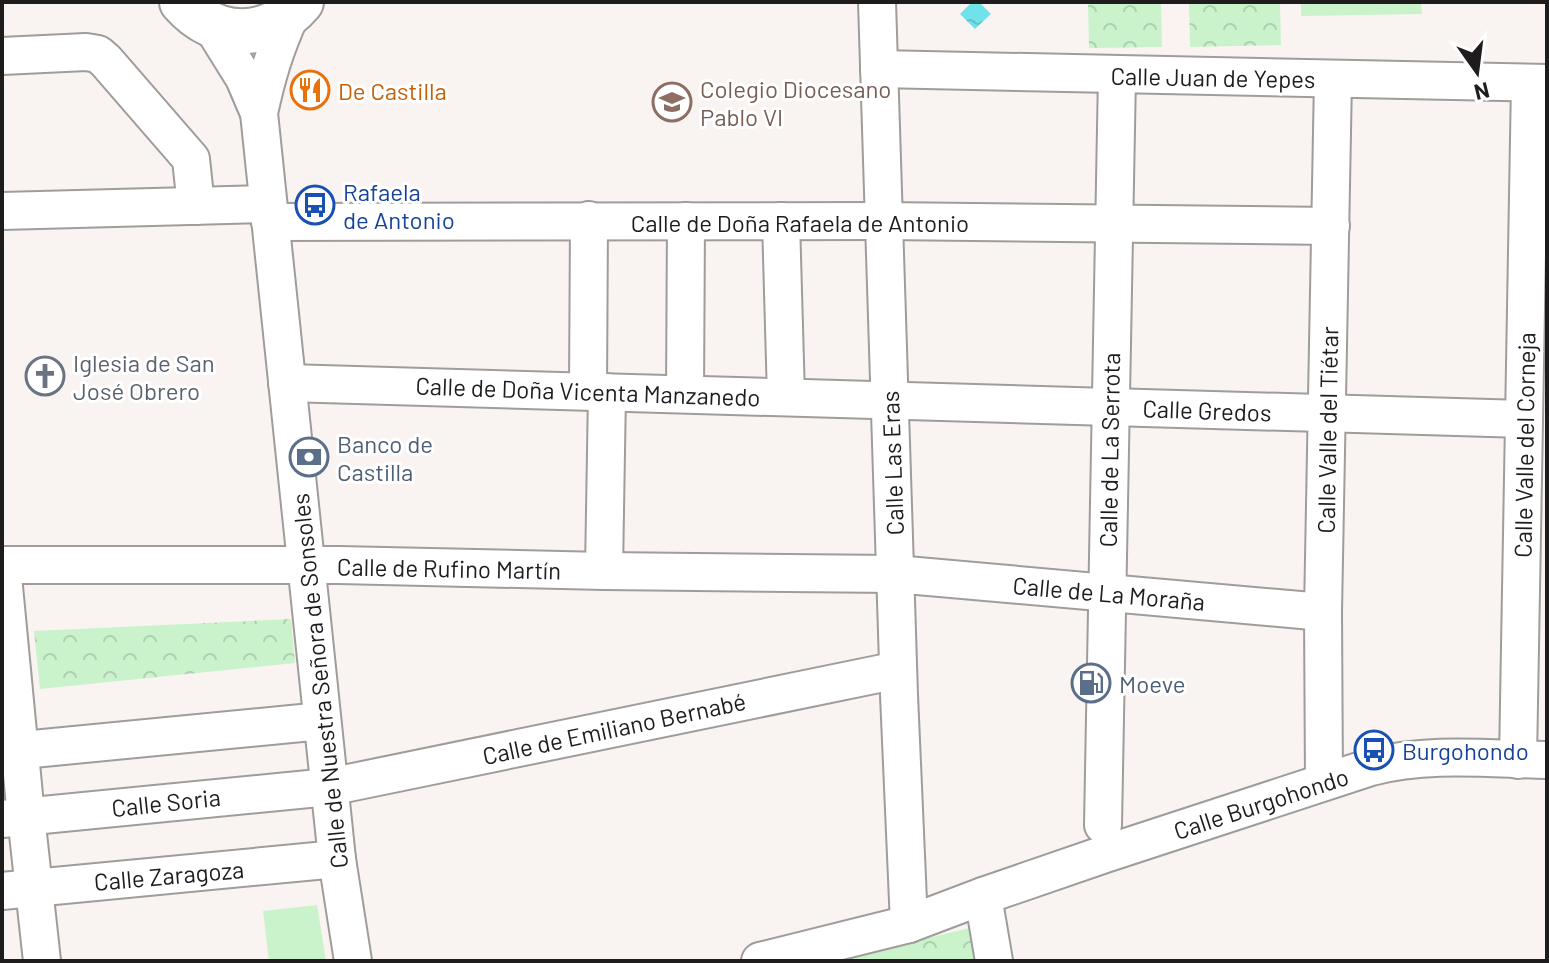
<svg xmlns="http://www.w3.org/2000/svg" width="1549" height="963" font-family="Barlow,sans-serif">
<defs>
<pattern id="park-crowns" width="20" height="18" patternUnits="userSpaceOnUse" patternTransform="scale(2)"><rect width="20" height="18" fill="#caf3cb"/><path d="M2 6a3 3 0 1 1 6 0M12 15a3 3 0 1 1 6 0" fill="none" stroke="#add0ae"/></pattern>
<pattern id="water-ripples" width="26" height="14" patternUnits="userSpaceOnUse" patternTransform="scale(2)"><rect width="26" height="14" fill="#70e3ea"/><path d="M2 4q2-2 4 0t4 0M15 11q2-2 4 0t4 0" fill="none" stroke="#61c2c8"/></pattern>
</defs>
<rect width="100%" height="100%" fill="#f9f4f2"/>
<!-- grass -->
<g fill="#caf3cb">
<polygon points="1301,2 1421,2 1422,14 1301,16"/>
<polygon points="317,905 326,961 269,961 263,911"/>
</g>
<!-- park -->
<g fill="url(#park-crowns)">
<polygon points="1161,2 1162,47 1089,48 1088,3"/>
<polygon points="1280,2 1281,45 1190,47 1189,4"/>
<polygon points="291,619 295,663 40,689 34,631"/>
<polygon points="974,927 980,961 830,961"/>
</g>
<!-- water -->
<polygon fill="url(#water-ripples)" points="972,2 979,2 991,14 975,29 960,14"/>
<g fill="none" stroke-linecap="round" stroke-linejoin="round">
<defs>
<g id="minor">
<polyline points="877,2 899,695 909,924"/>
<path d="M291,14C275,49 267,76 259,113L337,859L353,961"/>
<polyline points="211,25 244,78 259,113"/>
<polyline points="2,56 86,52 98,54 106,61 191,159 196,206"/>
<polyline points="879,69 1547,83"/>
<polyline points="2,211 268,204"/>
<polyline points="781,221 786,397"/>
<polyline points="270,222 884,221 1331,226"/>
<polyline points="287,383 1524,419"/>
<polyline points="588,391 589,220"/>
<polyline points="685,394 686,221"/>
<polyline points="2,565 339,565 604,571 895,574 1323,612"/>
<polyline points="2,566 26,816 42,961"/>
<polyline points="604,571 607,392"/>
<polyline points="2,752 322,721"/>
<polyline points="1518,760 1530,83"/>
<polyline points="1324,781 1323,612 1333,79"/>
<polyline points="2,819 329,787 898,670"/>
<polyline points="1103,825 1117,75"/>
<polyline points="2,891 337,859"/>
<polyline points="983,896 994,961"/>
<path d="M760,961L909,924L983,896L1105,854L1371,767C1428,752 1489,759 1547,760"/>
</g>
<path id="major" d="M182,2C216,41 268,41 301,2"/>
</defs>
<!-- minor casing -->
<use href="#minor" stroke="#a09c9a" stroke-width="40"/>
<!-- major casing -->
<use href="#major" stroke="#a09c9a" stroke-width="48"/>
<!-- minor -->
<use href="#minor" stroke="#fff" stroke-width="36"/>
<!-- major -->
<use href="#major" stroke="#fff" stroke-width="44"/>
</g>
<!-- icons -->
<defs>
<symbol id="restaurant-ring" viewBox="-11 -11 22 22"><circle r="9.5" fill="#fff" stroke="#e8710a" stroke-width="1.5"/><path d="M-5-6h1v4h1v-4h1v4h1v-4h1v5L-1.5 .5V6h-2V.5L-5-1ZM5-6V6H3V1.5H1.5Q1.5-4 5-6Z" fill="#e8710a"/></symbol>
<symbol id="school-ring" viewBox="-11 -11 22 22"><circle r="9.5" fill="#fff" stroke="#8d6e63" stroke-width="1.5"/><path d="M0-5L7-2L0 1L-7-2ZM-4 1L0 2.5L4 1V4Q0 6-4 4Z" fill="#8d6e63"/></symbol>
<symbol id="bus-ring" viewBox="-11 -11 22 22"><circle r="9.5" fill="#fff" stroke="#1a4fb4" stroke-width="1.5"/><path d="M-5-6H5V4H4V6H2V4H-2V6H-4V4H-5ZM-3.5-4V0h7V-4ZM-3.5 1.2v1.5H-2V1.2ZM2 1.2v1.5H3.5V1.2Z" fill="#1a4fb4"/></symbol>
<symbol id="church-ring" viewBox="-11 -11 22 22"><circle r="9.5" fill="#fff" stroke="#6b7280" stroke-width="1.5"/><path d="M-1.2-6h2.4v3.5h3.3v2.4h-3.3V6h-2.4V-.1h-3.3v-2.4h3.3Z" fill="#6b7280"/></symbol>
<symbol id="bank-ring" viewBox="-11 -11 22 22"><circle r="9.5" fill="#fff" stroke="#5c6f8a" stroke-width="1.5"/><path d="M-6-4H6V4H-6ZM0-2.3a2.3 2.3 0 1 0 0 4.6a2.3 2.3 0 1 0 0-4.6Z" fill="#5c6f8a"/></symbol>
<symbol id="fuel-ring" viewBox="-11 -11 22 22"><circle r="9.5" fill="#fff" stroke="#5c6f8a" stroke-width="1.5"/><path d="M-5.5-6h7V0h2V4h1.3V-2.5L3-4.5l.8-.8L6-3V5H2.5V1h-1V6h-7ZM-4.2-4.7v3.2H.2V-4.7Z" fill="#5c6f8a"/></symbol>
</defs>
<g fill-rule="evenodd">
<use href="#restaurant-ring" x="288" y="68" width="44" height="44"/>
<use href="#school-ring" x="650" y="80" width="44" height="44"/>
<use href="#bus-ring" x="293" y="183" width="44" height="44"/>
<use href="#church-ring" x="23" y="354" width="44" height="44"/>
<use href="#bank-ring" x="287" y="435" width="44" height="44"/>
<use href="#fuel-ring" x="1069" y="661" width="44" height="44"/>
<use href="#bus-ring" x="1352" y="728" width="44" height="44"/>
</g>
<g text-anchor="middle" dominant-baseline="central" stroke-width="6" stroke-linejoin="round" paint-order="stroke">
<!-- street labels -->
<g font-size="24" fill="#1e1c1c" stroke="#fff">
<text transform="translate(1213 77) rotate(1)">Calle Juan de Yepes</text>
<text x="800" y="222">Calle de Doña Rafaela de Antonio</text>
<text transform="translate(588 391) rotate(2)">Calle de Doña Vicenta Manzanedo</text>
<text transform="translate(1207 410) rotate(2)">Calle Gredos</text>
<text transform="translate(1327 430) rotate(-89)">Calle Valle del Tiétar</text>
<text transform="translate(1524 445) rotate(-89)">Calle Valle del Corneja</text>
<text transform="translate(1109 450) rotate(-89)">Calle de La Serrota</text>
<text transform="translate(892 463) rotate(-92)">Calle Las Eras</text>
<text transform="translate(449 568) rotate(1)">Calle de Rufino Martín</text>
<text transform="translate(1109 593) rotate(5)">Calle de La Moraña</text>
<text transform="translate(319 681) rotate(-96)">Calle de Nuestra Señora de Sonsoles</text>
<text transform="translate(614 728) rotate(-12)">Calle de Emiliano Bernabé</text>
<text transform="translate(166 802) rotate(-6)">Calle Soria</text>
<text transform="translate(1261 803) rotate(-18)">Calle Burgohondo</text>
<text transform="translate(169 875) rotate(-5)">Calle Zaragoza</text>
</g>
<!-- education labels -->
<g font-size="24" fill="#785e54" stroke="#fff" text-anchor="start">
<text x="700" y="88">Colegio Diocesano<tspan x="700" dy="28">Pablo VI</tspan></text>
</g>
<!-- food labels -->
<g font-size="24" fill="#c56008" stroke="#fff" text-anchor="start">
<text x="338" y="90">De Castilla</text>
</g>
<!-- transit labels -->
<g font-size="24" fill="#164399" stroke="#fff" text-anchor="start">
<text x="343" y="191">Rafaela<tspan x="343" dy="28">de Antonio</tspan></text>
<text x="1402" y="750">Burgohondo</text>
</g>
<!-- worship labels -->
<g font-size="24" fill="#5b616d" stroke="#fff" text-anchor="start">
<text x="73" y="362">Iglesia de San<tspan x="73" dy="28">José Obrero</tspan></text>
</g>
<!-- service labels -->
<g font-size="24" fill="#4e5e75" stroke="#fff" text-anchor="start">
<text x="337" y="443">Banco de<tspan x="337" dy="28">Castilla</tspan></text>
<text x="1119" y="683">Moeve</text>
</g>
</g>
<!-- border -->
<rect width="1549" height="963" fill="none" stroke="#1e1c1c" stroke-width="8"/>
<!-- north arrow -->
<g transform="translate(1477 72) rotate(166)" stroke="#ffffff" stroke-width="6" paint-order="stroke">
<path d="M0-6L14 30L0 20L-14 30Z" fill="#1e1c1c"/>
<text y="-12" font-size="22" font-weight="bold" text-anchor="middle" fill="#1e1c1c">N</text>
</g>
</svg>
